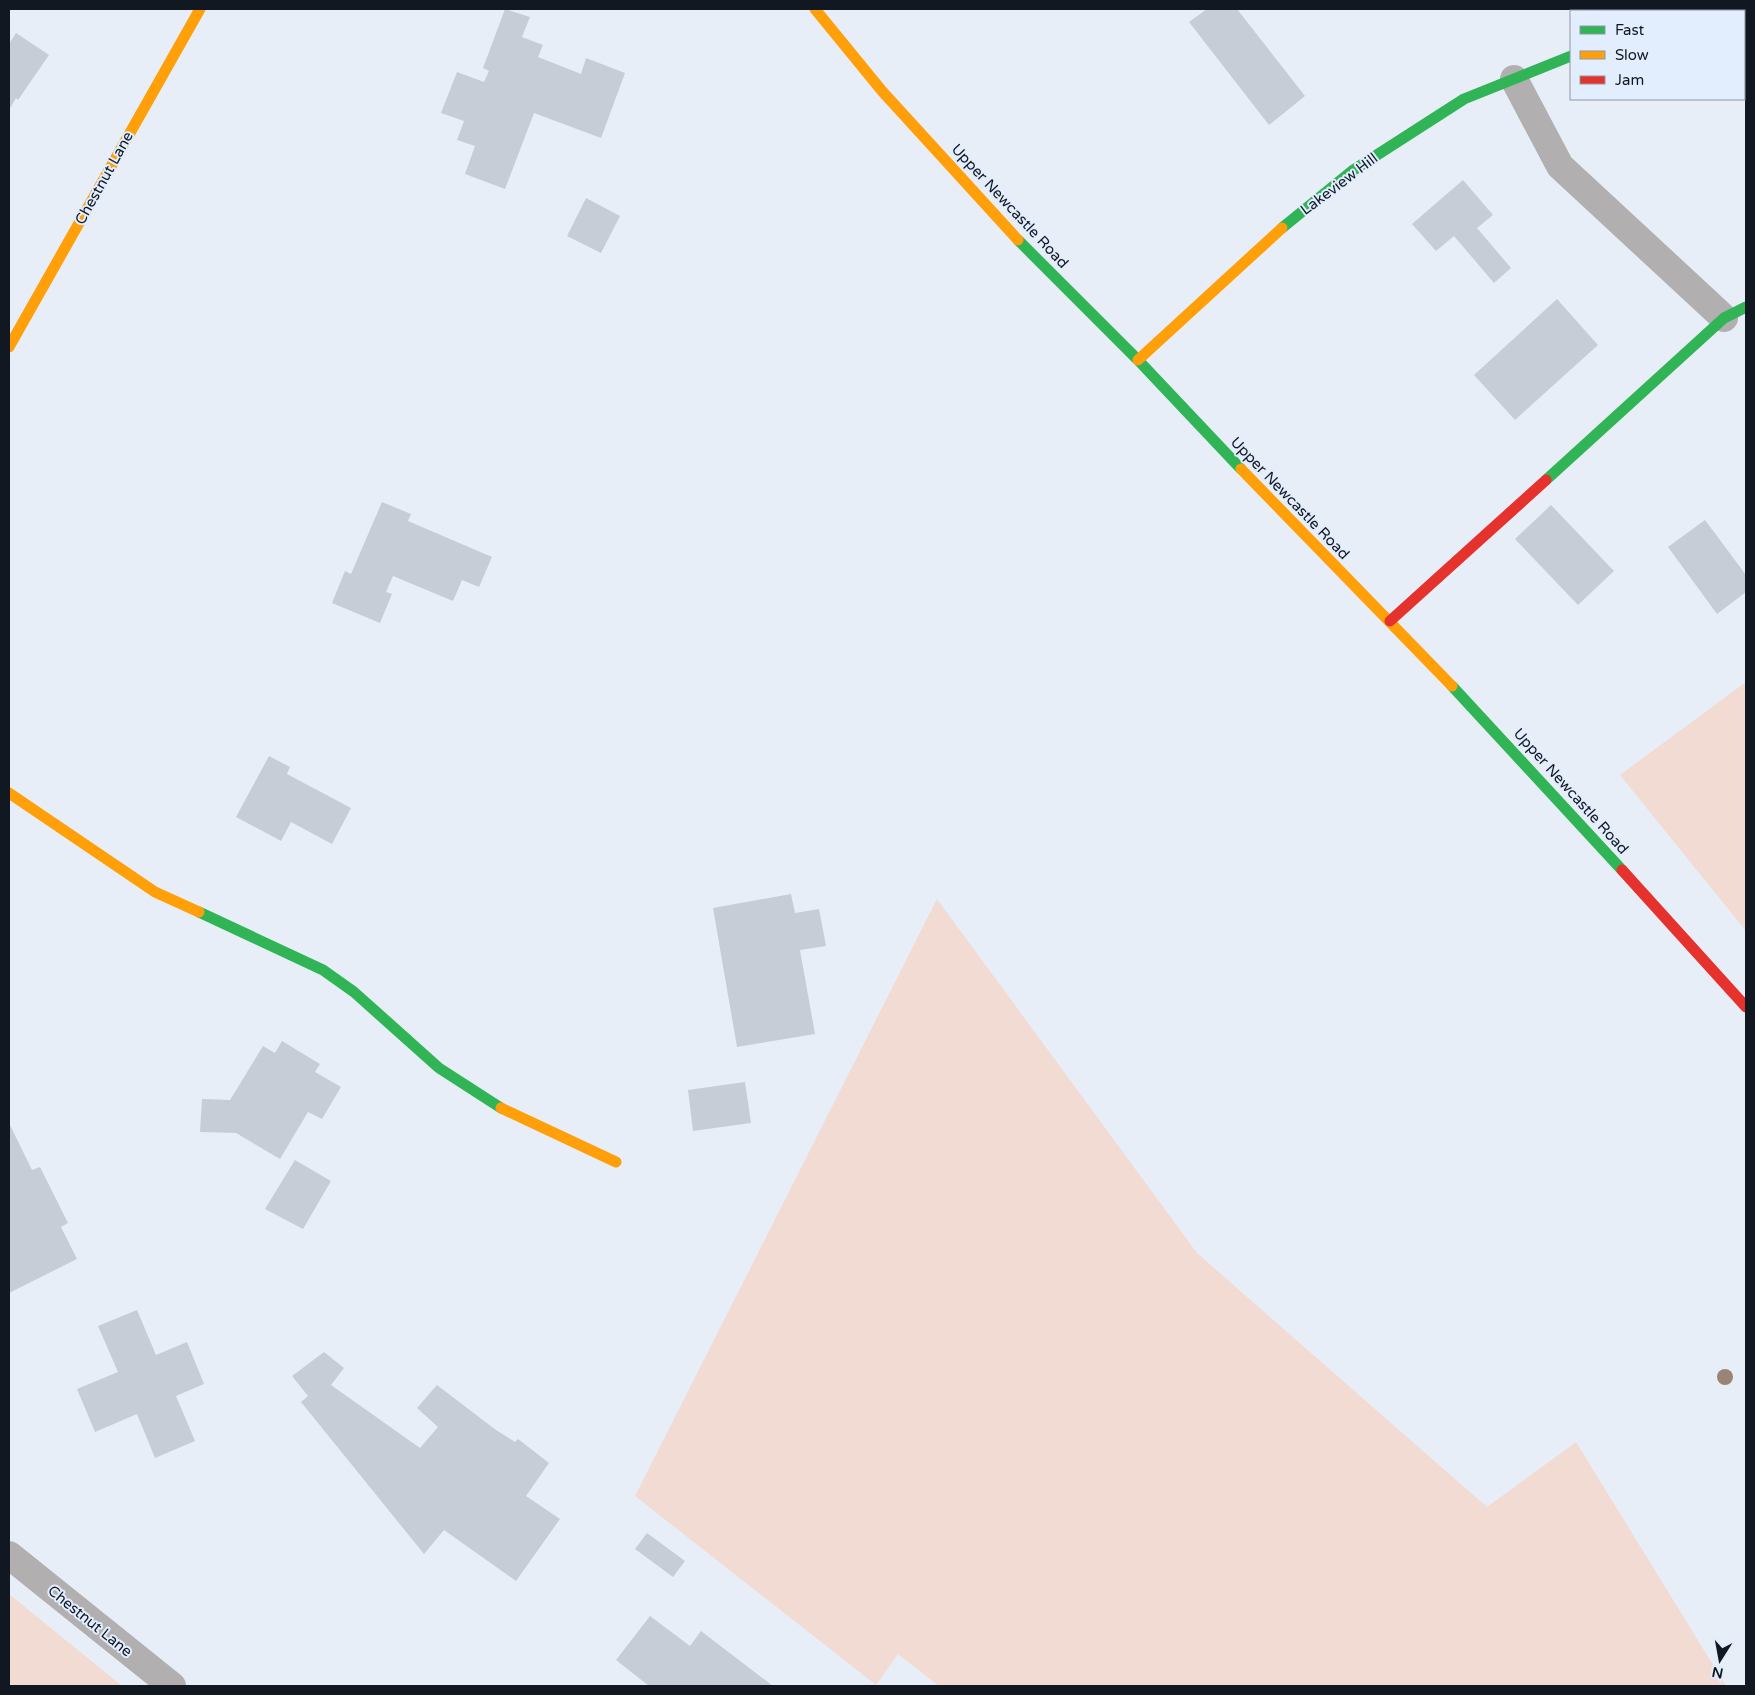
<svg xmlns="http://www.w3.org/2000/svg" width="1755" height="1695" font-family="'Varela Round',sans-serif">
<rect width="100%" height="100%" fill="#e8eef8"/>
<!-- green -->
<g fill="#f1dbd2">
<polygon points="1746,682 1746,931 1620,775"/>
<polygon points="937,899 1197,1253 1487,1507 1576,1442 1726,1686 939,1686 898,1654 876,1685 635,1496"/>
<polygon points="9,1594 122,1686 9,1686"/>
</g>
<!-- building -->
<g fill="#c7cdd6">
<polygon points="505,9 530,17 522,37 543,45 538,57 581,74 586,58 625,73 601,138 534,113 505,189 465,174 475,146 457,140 464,121 441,113 457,72 484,82 489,71 483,68"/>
<polygon points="1207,9 1237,9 1305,96 1269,125 1189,22"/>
<polygon points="16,33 49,55 18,100 16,98 9,110 9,44"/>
<polygon points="1463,180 1493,215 1477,228 1511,268 1494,283 1454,236 1436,251 1412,224"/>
<polygon points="586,198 620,216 601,253 567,236"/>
<polygon points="1557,299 1598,345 1515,420 1474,375"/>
<polygon points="382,502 411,514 408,521 492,557 479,587 462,580 453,601 393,576 386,592 392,594 380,623 332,603 345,571 351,574"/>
<polygon points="1551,505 1614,571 1578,605 1515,539"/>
<polygon points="1705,520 1746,575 1746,592 1717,614 1668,547"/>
<polygon points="269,756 290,767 287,774 351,808 332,844 291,822 281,841 236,817"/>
<polygon points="791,894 795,913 819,909 826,946 800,950 815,1034 737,1047 713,908"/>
<polygon points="282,1041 320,1064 315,1072 341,1087 322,1119 308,1112 280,1159 236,1133 200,1132 202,1099 230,1100 263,1046 275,1053"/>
<polygon points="745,1082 751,1123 693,1131 688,1090"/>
<polygon points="9,1123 32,1170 40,1167 68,1223 61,1227 77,1259 9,1293"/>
<polygon points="295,1160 331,1181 303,1229 265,1209"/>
<polygon points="137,1310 156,1355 187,1342 204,1384 176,1396 195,1441 155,1458 137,1414 95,1432 77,1389 118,1372 98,1326"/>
<polygon points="324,1352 344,1368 331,1385 420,1448 438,1427 417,1408 437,1385 496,1430 515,1442 518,1439 549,1463 526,1496 560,1519 516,1581 444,1530 424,1554 301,1402 308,1396 292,1376"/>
<polygon points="647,1533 685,1561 673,1577 635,1549"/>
<polygon points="650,1616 690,1646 701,1631 773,1686 649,1686 616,1660"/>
</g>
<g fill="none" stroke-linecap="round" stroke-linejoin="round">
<!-- street -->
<g stroke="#b1afb0" stroke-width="28">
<polyline points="1695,11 1702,9"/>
<polyline points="1514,79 1560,166 1724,318"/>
<polyline points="9,1555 172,1686"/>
</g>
<!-- fast -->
<g stroke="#30b455" stroke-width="11">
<polyline points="1282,228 1352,171 1464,99 1571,56"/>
<polyline points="1018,240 1138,360 1241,469"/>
<polyline points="1546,480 1724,318 1746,307"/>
<polyline points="1452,686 1622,870"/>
<polyline points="199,912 323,970 354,992 439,1068 501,1108"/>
</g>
<!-- slow -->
<g stroke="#ff9f0a" stroke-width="11">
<polyline points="815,9 882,91 1018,240"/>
<polyline points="9,347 200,9"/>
<polyline points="1138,360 1282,228"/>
<polyline points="1241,469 1452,686"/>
<polyline points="9,793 155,892 199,912"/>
<polyline points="501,1108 616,1162"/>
</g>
<!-- jam -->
<g stroke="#e5322d" stroke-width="11">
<polyline points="1390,621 1546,480"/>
<polyline points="1622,870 1746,1007"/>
</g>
</g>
<!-- trees -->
<circle fill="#9a8475" cx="1725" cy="1377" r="8"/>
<g text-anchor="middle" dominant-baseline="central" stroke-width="4" stroke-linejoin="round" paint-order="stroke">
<!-- street labels -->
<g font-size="15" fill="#121822" stroke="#e2edfe">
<text transform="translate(104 178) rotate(-61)">Chestnut Lane</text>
<text transform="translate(1339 184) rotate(-37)">Lakeview Hill</text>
<text transform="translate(1010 206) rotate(47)">Upper Newcastle Road</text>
<text transform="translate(1290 498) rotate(46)">Upper Newcastle Road</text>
<text transform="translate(1571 791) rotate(48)">Upper Newcastle Road</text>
<text transform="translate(90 1621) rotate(39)">Chestnut Lane</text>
</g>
</g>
<!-- border -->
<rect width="1755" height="1695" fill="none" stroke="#121822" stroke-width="20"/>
<!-- legend -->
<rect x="1570" y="10" width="175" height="90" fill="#e2edfe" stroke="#8f98a6"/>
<rect x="1580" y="26" width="25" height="8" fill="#30b455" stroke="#8f98a6"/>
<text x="1615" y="35" font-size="15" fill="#121822">Fast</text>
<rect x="1580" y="51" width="25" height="8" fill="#ff9f0a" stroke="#8f98a6"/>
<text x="1615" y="60" font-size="15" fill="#121822">Slow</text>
<rect x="1580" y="76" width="25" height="8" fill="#e5322d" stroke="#8f98a6"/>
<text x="1615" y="85" font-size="15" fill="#121822">Jam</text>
<!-- north arrow -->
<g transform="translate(1720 1660) rotate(191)" stroke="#e2edfe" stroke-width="4" paint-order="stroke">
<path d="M0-4L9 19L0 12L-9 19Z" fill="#121822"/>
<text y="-8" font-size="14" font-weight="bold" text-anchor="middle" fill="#121822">N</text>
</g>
</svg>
